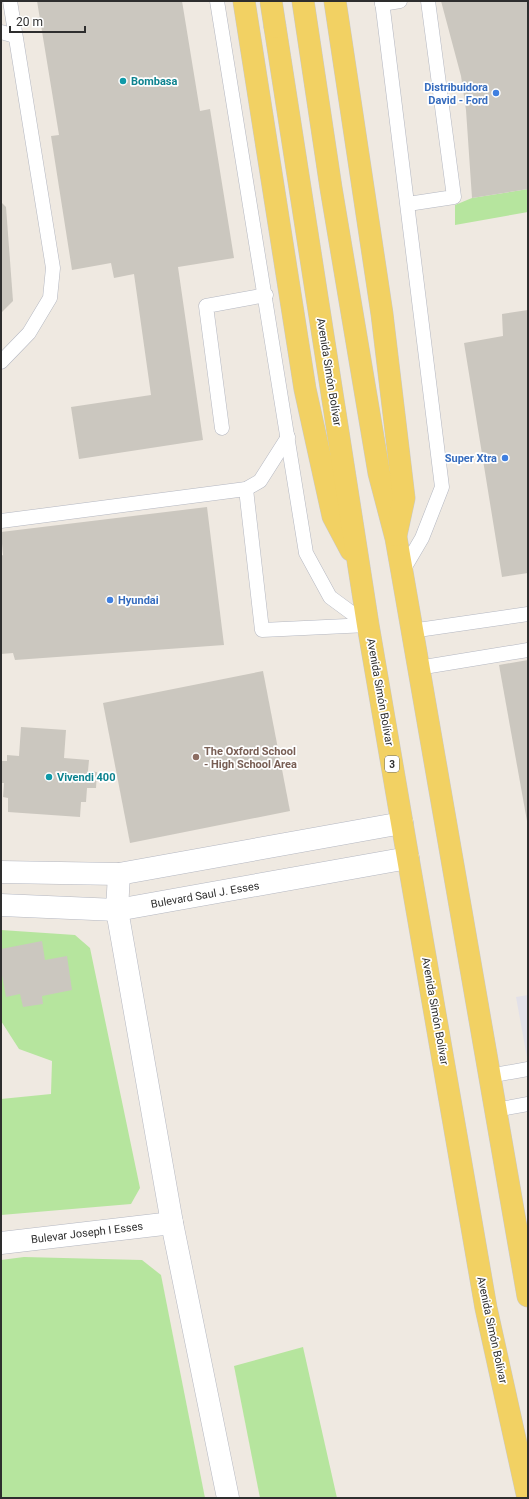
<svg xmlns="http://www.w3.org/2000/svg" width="529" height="1499" font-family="Roboto,sans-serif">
<rect width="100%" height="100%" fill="#efe9e1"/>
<!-- industrial -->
<polygon fill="#e3e1e8" points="528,995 528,1063 516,997"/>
<!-- green -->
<g fill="#b6e59e">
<polygon points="528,189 528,212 455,225 455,205 472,198"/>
<polygon points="1,930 75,935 90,948 140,1188 131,1204 1,1215 1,1099 51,1094 52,1061 19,1049 1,1021"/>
<polygon points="24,1257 142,1260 161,1275 205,1498 1,1498 1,1260"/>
<polygon points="303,1347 337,1498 260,1498 234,1366"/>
</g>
<!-- building -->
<g fill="#cbc7bf">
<polygon points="37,1 182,1 200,111 210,109 234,258 178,267 203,440 79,459 71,407 151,395 134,274 114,278 111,263 72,270 51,136 59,135"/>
<polygon points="441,1 528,1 528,189 472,198 466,110 461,76"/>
<polygon points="1,202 6,207 13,301 1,313"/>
<polygon points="528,310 528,573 502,577 464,343 503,336 502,314"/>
<polygon points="207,507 224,645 15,660 13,653 1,654 1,556 3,555 1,532"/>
<polygon points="528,660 528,821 527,821 499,665"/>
<polygon points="263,671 290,811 130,843 103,703"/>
<polygon points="21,727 66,730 64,758 89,760 88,771 97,772 96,788 87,788 86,802 81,802 80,817 8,812 8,798 3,797 4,783 1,783 1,761 7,761 7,755 19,756"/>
<polygon points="42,941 45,960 67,956 72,990 42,996 43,1004 23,1007 20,994 6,997 1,970 1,949"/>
</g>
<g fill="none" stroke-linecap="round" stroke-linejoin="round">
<defs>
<g id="lane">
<polyline points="217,1 306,553 330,597 368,625"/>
<polyline points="382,1 442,487 422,538 402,572"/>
<polyline points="382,4 400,1"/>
<polyline points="1,32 15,36"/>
<polyline points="408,204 454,197 428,1"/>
<polyline points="1,362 29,333 50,298 53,268 10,1"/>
<polyline points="222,428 206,306 266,295"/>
<polyline points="246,489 262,630 368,625"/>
<polyline points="1,521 246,489 260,481 288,437"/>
<polyline points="411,631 528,614"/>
<polyline points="418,668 528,650"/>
<polyline points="489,1076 528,1069"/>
<polyline points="495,1110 528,1104"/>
</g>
<g id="street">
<polyline points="1,872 119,874 402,823"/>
<polyline points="119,874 117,910 172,1223 228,1498"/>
<polyline points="1,905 117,910 408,858"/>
<polyline points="1,1243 172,1223"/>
</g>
<g id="primary">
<polyline points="244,1 305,389 333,516 351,550"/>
<polyline points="303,1 331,188 379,473 396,538 402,572 528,1296"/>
<polyline points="335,1 382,314 404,498 396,535"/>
<polyline points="275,27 368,625 408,858 486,1308 528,1498"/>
</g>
</defs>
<!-- lane casing -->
<use href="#lane" stroke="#b4b7c1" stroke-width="15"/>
<!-- street casing -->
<use href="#street" stroke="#b4b7c1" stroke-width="23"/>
<!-- primary casing -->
<use href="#primary" stroke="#c9c9c9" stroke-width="23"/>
<!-- lane -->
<use href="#lane" stroke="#fff" stroke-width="14"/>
<!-- street -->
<use href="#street" stroke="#fff" stroke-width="22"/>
<!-- primary -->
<use href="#primary" stroke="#f2d163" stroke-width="22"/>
<defs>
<polyline id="primary-bridge" points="271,1 275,27"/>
</defs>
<!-- primary-bridge casing -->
<use href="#primary-bridge" stroke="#c9c9c9" stroke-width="23" stroke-linecap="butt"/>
<!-- primary-bridge -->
<use href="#primary-bridge" stroke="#f2d163" stroke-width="22"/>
</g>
<!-- markers -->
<g fill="#0f9aa8" stroke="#fff" stroke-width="1.5">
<circle cx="123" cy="81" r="4"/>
<circle cx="49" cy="777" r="4"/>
</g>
<g fill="#3f7fe0" stroke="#fff" stroke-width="1.5">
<circle cx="496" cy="93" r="4"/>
<circle cx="505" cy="458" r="4"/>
<circle cx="110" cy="600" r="4"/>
</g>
<circle fill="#8d6e63" stroke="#fff" stroke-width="1.5" cx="196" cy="757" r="4"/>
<g text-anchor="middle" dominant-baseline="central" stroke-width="3.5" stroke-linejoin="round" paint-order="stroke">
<!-- shield labels -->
<rect fill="#fff" stroke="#6d6d6d" stroke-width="1" x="385" y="756" width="14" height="16" rx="3"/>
<g font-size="10" font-weight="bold" fill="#2e2e2e">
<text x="392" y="764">3</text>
</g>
<!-- culture labels -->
<g font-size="11" font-weight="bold" fill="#0d838f" stroke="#fff" text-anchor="start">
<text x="131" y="81">Bombasa</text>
<text x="57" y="777">Vivendi 400</text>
</g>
<!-- shop labels -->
<g font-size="11" font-weight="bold" fill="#366cbe" stroke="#fff" text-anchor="end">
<text x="488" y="87">Distribuidora<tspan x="488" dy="13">David - Ford</tspan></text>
<text x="497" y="458">Super Xtra</text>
<text x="118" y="600" text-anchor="start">Hyundai</text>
</g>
<!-- street labels -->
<g font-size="11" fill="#2e2e2e" stroke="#fff">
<text transform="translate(329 372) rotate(81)">Avenida Simón Bolívar</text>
<text transform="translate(380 692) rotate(80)">Avenida Simón Bolívar</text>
<text transform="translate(205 895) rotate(-10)">Bulevard Saul J. Esses</text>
<text transform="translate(435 1011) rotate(80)">Avenida Simón Bolívar</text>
<text transform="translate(87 1233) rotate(-7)">Bulevar Joseph I Esses</text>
<text transform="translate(492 1330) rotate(78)">Avenida Simón Bolívar</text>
</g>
<!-- education labels -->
<g font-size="11" font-weight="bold" fill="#785e54" stroke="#fff" text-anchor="start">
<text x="204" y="751">The Oxford School<tspan x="204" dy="13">- High School Area</tspan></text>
</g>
</g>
<!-- border -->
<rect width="529" height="1499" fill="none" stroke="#2e2e2e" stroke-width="4"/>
<!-- scale -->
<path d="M10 26v6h75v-6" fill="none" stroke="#2e2e2e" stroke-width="2"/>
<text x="16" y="26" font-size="12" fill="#2e2e2e" stroke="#ffffff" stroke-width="3" paint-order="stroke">20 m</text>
</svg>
